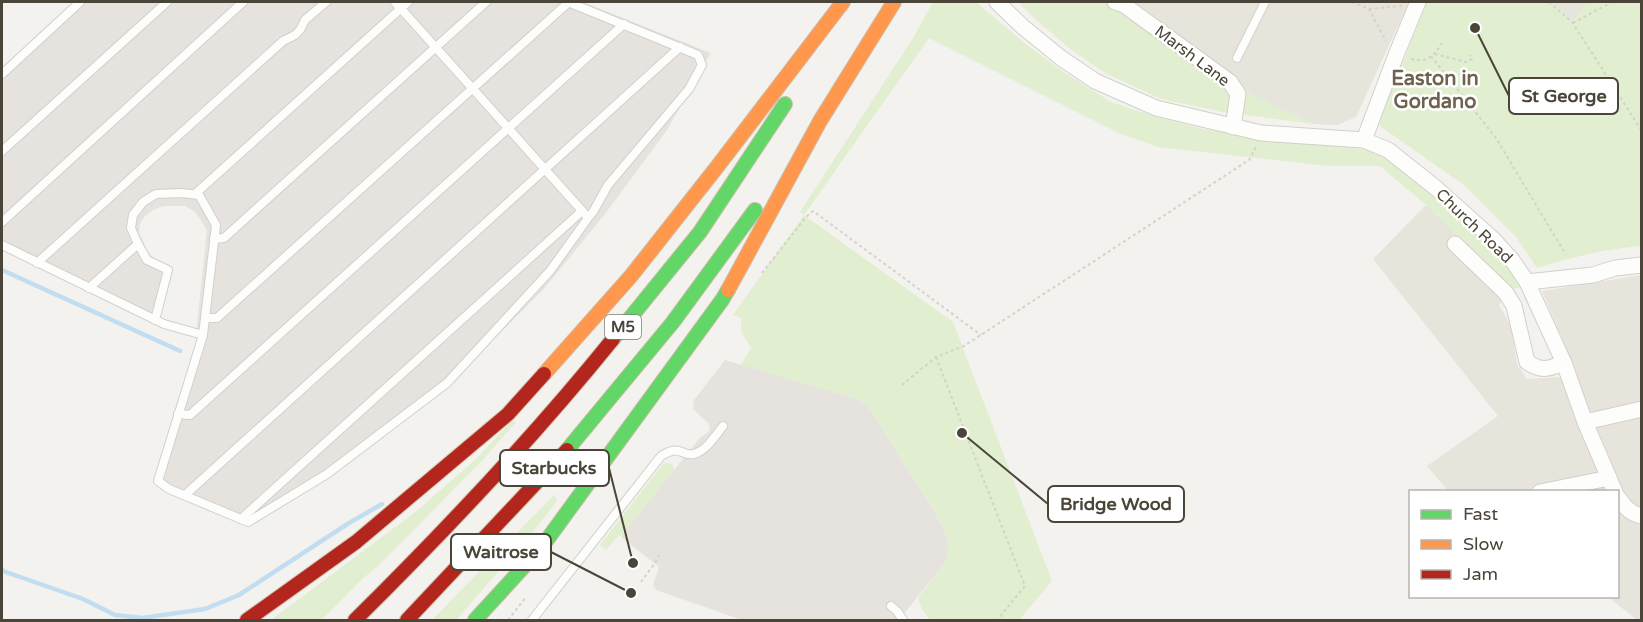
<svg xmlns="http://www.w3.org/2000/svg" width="1643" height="622" font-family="'Varela Round',sans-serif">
<rect width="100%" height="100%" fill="#f4f2ee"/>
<!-- residential -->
<g fill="#e7e4dc">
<polygon points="1107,2 1409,2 1356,117 1337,125 1314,124 1227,83 1123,8"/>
<polygon points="1551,2 1589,2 1573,21"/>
<polygon points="1426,205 1512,289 1499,305 1511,326 1517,364 1527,379 1578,376 1542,291 1641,275 1641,620 1637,620 1608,597 1618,596 1618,492 1448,491 1427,466 1498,416 1373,259"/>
</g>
<!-- green -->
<g fill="#e1eecf">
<polygon points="933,2 976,2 1027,45 1065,73 1111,102 1156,117 1204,129 1236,134 1372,150 1389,156 1489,242 1523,282 1519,288 1512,289 1426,205 1380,166 1328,166 1158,147 1119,133 929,38 804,215 953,322 1052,581 1019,620 930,620 922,610 918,598 944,564 947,537 938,518 873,414 865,404 854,398 741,365 751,348 741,331 741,318 733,315 804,215 800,212 913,38"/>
<polygon points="1018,2 1107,2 1123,8 1227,83 1314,124 1223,112 1161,99 1105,73 1070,49 1033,17"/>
<path d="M1427,2H1551L1573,21L1589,2H1641V246C1603,249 1574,257 1537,268L1515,236L1465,186L1380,126L1381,117Z"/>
<path d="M512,421L516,422L480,463L378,566C357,581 341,603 321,620H271L414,513L476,459Z"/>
<polygon points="665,463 672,464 675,471 621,537 619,535 606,550 600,545 662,465"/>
<polygon points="555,494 557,501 532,533 456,620 432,620"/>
</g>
<!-- parking -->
<g fill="#e6e3df">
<polygon points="74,2 583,2 711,53 667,130 605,214 544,289 446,387 323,480 246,526 168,492 155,484 198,343 197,324 207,230 195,212 185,206 163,206 153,210 144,217 140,224 139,233 148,252 154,258 172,267 155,322 2,247 2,68"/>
<polygon points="725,360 854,398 865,404 873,414 938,518 947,537 948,550 944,564 899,620 742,620 656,590 653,585 659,567 621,537 699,439 709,431 710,426 707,422 693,409 694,400"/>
</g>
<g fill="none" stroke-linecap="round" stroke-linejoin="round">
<!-- stream -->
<g stroke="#c0ddf1" stroke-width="4.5">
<polyline points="2,270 180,351"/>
<polyline points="2,569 3,571 83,599 115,615 142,618 205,609 239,595 349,523 382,504"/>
</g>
<defs>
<g id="lane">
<polyline points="395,2 585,214"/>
<polyline points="1237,58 1265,2"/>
<polyline points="2,74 80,2"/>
<polyline points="2,151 167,2"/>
<polyline points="195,194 408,2"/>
<polyline points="2,222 243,2"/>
<polyline points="214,239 224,238 486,2"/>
<polyline points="2,245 164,324 203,335"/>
<polyline points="37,263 283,41 295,35 300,30 305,20 326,2"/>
<polyline points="89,288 138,244"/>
<polyline points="205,318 217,318 569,2"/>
<polyline points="155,320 168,270 147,260 138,244 131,228 133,215 143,202 156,194 182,193 199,195 216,225 203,335 158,481 169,489 248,522 327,474 447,383 550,271 588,218 593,212 608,185 689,89 702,65 698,55 568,2"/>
<polyline points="178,414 190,415 624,24"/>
<polyline points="185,495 680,47"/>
<polyline points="241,519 582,211"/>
<polyline points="891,606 897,611 903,620"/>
<path d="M532,620L661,456C681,443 681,457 694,454C706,451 716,435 723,426"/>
</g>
<g id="street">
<polyline points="997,2 1023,27 1061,58 1095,81 1156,108 1261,133 1364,140 1388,150 1436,188 1493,239 1512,260 1527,282 1564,363 1585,422 1615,492"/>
<polyline points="1115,2 1124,5 1230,82 1238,94 1233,127"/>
<polyline points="1364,140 1396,55 1418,2"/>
<path d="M1455,244L1506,293L1514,306L1527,362C1542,372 1548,369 1564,363"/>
<polyline points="1527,282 1593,275 1615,268 1642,265"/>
<polyline points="1585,422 1642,409"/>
<polyline points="1540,492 1609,478"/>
<path d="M1618,497C1624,506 1630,514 1642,516"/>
</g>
<g id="fast">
<polyline points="613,339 700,232 785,104"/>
<polyline points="567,450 673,322 755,210"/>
<polyline points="475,620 541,548 722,300 728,290"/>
</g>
<g id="slow">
<polyline points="728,290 820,121 894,2"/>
<polyline points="544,374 631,276 717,167 843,2"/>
</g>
<g id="jam">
<polyline points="247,620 356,542 508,414 544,374"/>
<path d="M355,620C446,530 533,438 613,339"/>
<polyline points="407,620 567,450"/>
</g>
</defs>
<!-- lane casing -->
<use href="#lane" stroke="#d2d0cb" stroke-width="10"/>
<!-- street casing -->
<use href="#street" stroke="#d2d0cb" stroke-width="17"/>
<!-- fast casing -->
<use href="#fast" stroke="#ccbfa9" stroke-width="16"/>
<!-- slow casing -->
<use href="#slow" stroke="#ccbfa9" stroke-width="16"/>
<!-- jam casing -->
<use href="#jam" stroke="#ccbfa9" stroke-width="16"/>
<!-- path -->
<g stroke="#d3d2cc" stroke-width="2" stroke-dasharray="3 3" stroke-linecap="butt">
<polyline points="1352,2 1369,9 1386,41"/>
<polyline points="1549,2 1572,22 1642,131"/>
<polyline points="1369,9 1402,6"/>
<polyline points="1573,23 1612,2"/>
<polyline points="1435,54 1466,62 1472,59 1470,55"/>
<polyline points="1431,56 1496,138 1566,255"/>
<path d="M1411,59C1427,63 1434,56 1442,43"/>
<polyline points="762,273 806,217 813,211 981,335"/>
<polyline points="936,357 1025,586 997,620"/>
<polyline points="902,385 936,357 964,346 1249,160 1256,147"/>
<polyline points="641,582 655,563 659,555"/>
<polyline points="508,620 526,597"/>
</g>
<!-- lane -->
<use href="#lane" stroke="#fdfdfc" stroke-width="8"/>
<!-- street -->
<use href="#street" stroke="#fdfdfc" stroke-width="15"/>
<!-- fast -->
<use href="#fast" stroke="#63d668" stroke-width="14"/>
<!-- slow -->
<use href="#slow" stroke="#ff974d" stroke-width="14"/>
<!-- jam -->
<use href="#jam" stroke="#b3261e" stroke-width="14"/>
</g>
<g text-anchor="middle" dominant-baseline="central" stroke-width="5" stroke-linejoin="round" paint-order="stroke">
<!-- shield labels -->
<rect fill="#fff" stroke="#817c74" stroke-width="1.5" x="605" y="315" width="36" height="24" rx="4.5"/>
<g font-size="15" font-weight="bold" fill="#4b4439">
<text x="623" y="327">M5</text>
</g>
<!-- street labels -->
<g font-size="16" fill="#4b4439" stroke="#fff">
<text transform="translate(1192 56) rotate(37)">Marsh Lane</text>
<text transform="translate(1474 226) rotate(44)">Church Road</text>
</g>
<!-- quarter labels -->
<g font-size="20" font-weight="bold" fill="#6e6250" stroke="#fff">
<text x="1435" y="79">Easton in<tspan x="1435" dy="23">Gordano</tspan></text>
</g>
</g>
<!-- callouts -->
<path fill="none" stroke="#4b4439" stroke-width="2" d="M1475 28L1509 96M633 563L609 468M962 433L1048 504M631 593L551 552"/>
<g fill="#4b4439" stroke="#fff" stroke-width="2">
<circle cx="1475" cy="28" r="6"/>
<circle cx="633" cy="563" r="6"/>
<circle cx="962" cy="433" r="6"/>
<circle cx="631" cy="593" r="6"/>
</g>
<g fill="#fff" stroke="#4b4439" stroke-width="2">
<rect x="1509" y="78" width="109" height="36" rx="6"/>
<rect x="500" y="450" width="109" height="36" rx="6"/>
<rect x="1048" y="486" width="136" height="36" rx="6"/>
<rect x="451" y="534" width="100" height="36" rx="6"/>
</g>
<g font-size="18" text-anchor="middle" font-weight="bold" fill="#4b4439">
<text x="1564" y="102">St George</text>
<text x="554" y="474">Starbucks</text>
<text x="1116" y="510">Bridge Wood</text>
<text x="501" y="558">Waitrose</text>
</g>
<!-- border -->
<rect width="1643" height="622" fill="none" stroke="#4b4439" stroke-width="6"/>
<!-- legend -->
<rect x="1409" y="490" width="210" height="108" fill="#ffffff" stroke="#b7b4b0" stroke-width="1.5"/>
<rect x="1421" y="510" width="30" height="9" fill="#63d668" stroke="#b7b4b0" stroke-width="1.5"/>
<text x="1463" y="520" font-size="18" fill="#4b4439">Fast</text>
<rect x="1421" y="540" width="30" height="9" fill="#ff974d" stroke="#b7b4b0" stroke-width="1.5"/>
<text x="1463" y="550" font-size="18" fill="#4b4439">Slow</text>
<rect x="1421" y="570" width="30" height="9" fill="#b3261e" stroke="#b7b4b0" stroke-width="1.5"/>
<text x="1463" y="580" font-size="18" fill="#4b4439">Jam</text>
</svg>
